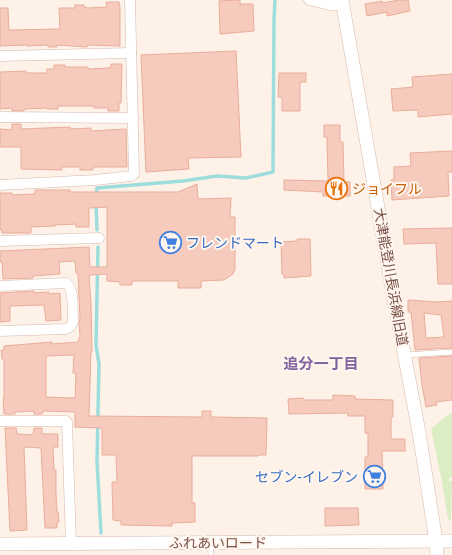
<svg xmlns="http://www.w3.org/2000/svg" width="452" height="555" font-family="Arial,'Noto Sans JP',sans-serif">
<rect width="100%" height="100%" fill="#fef1e7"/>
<!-- green -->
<polygon fill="#dbeec3" points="452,413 452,478 449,478 449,481 452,481 451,521 448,519 442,482 431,429 445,417"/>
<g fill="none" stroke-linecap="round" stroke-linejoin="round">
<!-- stream -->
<g stroke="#9edddd" stroke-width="3.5">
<polyline points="96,197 97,188 183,181 217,176 246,178 273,172 274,19 275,0"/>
<polyline points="96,203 97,230"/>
<polyline points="98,247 96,345 99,364 97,461 101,533"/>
</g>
</g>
<!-- building -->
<g fill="#f6cabc" stroke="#eaad9b" fill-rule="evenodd">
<polygon points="240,0 240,4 253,4 254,31 220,34 219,1"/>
<polygon points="399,0 408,0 410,11 387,16 387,12 367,16 365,4 382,1 382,3"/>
<polygon points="106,2 119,2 120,8 120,46 87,45 87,47 57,45 57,47 48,47 48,45 27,46 27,45 0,46 0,8 8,8 9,30 60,29 59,8 75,8 75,5 84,5 84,7 88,8 107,7"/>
<polygon points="236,51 241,157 188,158 189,169 146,172 141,55"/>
<polygon points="111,64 122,64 121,103 119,103 119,111 108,111 108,108 94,108 94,106 58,106 58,109 47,109 47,108 24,109 24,111 12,111 12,108 0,109 0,72 26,71 26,73 47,73 47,69 54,69 54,65 65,65 65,67 88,67 88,69 109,68 111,67"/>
<polygon points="279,73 306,73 306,82 300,82 300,111 282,111 282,97 278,97"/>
<polygon points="452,74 452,114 418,117 418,110 393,111 391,89 413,87 412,77"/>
<polygon points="12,124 21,124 21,129 70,127 70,129 91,128 91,131 126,129 127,167 93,167 93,170 80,170 80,167 62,167 62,170 21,169 21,147 0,147 0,129 12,130"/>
<polygon points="324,125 340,125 340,142 343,142 344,182 350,182 350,196 323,196 323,192 284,190 284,180 328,181 327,137 324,137"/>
<polygon points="452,151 452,172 448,172 449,196 392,200 391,180 394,179 394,167 411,166 410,153"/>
<path d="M197,184L198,199L231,198L230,217H235V269L233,274L224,280L201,281V288H178V281H132V285H120V282L107,281V274L89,275L91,304L92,352H91L89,416L202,417V411H211V417L267,418L266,455H258V456H192V503H195V522L172,523V526L121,525V521L113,520L112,482H117L116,455H102V428L75,427V412L43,411L42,414H34V411L15,412V414H4L3,399H4V359H2L1,350H4V346L52,342V344L78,342L80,336L79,323L80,319L78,274L76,273L75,261L59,262L60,274L33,276V278L3,279L2,262H0V251L89,247L90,267H107V207L89,208V227H76V224L55,225V226L31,227V233H2V230H0V193H12V195L35,194V190H70V192H178ZM74,355L73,373H76L75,398L46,397V356Z"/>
<polygon points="452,228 452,284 438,284 436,243 404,244 403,229"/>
<polygon points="297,239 310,239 311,276 284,278 284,275 282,274 281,242 297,241"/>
<polygon points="34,291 34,293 49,292 49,294 60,293 61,320 46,321 44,305 10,306 10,321 0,322 0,293"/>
<path d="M408,300L437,302L452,301V348L415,350L411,312H408ZM424,313L441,315L444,337L426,338Z"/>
<polygon points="452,356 452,400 436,402 437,405 426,407 422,385 419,358"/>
<polygon points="333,395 355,396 355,399 393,400 393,417 391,417 391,439 405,439 405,451 382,451 383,489 365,489 365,457 368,457 368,433 365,433 365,416 348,416 348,413 289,414 288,399 303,398 304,400 333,400"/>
<polygon points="5,428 16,428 17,434 33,435 34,428 42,428 42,434 58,434 58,447 53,447 54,470 56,470 56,494 57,512 58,512 59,522 57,522 57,528 45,528 41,448 24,447 27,530 10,531"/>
<polygon points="325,508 358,508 359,525 325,526"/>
</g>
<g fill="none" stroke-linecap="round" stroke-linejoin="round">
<defs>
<g id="service">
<polyline points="405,355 452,352"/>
<polyline points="210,544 211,555"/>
</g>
<g id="minor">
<polyline points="309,0 330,5 343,5"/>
<polyline points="0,56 131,53"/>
<polyline points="0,117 133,118"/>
<polyline points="0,185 95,180 131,176 134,174 130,0"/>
<polyline points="0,241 99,238"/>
<path d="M0,286L66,283C75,289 72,311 73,321L71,326L66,329L0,331"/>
<polyline points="0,421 66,421 67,422 71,544"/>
</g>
<g id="tertiary">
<polyline points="342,0 394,300 419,432 436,541 437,555"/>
<polyline points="0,544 452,541"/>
</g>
</defs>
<!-- service casing -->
<use href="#service" stroke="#d4b9ae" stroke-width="6"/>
<!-- minor casing -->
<use href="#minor" stroke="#d4b9ae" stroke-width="11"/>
<!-- tertiary casing -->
<use href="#tertiary" stroke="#d4b9ae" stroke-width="14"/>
<!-- service -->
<use href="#service" stroke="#fff" stroke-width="5"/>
<!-- minor -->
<use href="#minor" stroke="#fff" stroke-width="10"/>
<!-- tertiary -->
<use href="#tertiary" stroke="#fff" stroke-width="13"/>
</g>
<!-- icons -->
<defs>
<symbol id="restaurant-ring" viewBox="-11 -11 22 22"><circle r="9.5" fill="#fff6ef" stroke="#e8710a" stroke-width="1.5"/><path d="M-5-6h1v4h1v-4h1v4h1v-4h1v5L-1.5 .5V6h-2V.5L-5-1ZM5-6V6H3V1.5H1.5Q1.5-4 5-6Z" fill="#e8710a"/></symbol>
<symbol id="supermarket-ring" viewBox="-11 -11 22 22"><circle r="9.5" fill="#fff6ef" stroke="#3f7fe0" stroke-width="1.5"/><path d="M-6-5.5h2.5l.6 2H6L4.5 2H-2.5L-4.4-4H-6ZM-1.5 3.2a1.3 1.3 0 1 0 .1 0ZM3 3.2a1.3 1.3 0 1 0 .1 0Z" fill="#3f7fe0"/></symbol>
</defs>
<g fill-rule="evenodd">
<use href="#restaurant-ring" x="324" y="176" width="25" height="25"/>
<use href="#supermarket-ring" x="158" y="230" width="25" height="25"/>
<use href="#supermarket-ring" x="362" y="464" width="25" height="25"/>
</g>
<g text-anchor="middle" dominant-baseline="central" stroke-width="4" stroke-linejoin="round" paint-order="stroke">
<!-- food labels -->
<g font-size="14" fill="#c56008" stroke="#fff6ef" text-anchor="start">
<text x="352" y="189">ジョイフル</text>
</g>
<!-- shop labels -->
<g font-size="14" fill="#366cbe" stroke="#fff6ef" text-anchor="start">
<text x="186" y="243">フレンドマート</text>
<text x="358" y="477" text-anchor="end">セブン-イレブン</text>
</g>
<!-- street labels -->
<g font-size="14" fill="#7b5248" stroke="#fff6ef">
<text transform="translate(391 277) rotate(80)">大津能登川長浜線旧道</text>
<text x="218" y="543">ふれあいロード</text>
</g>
<!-- neighbourhood labels -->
<g font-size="15" font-weight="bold" fill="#81649e" stroke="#fff6ef">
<text x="321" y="363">追分一丁目</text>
</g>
</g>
</svg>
